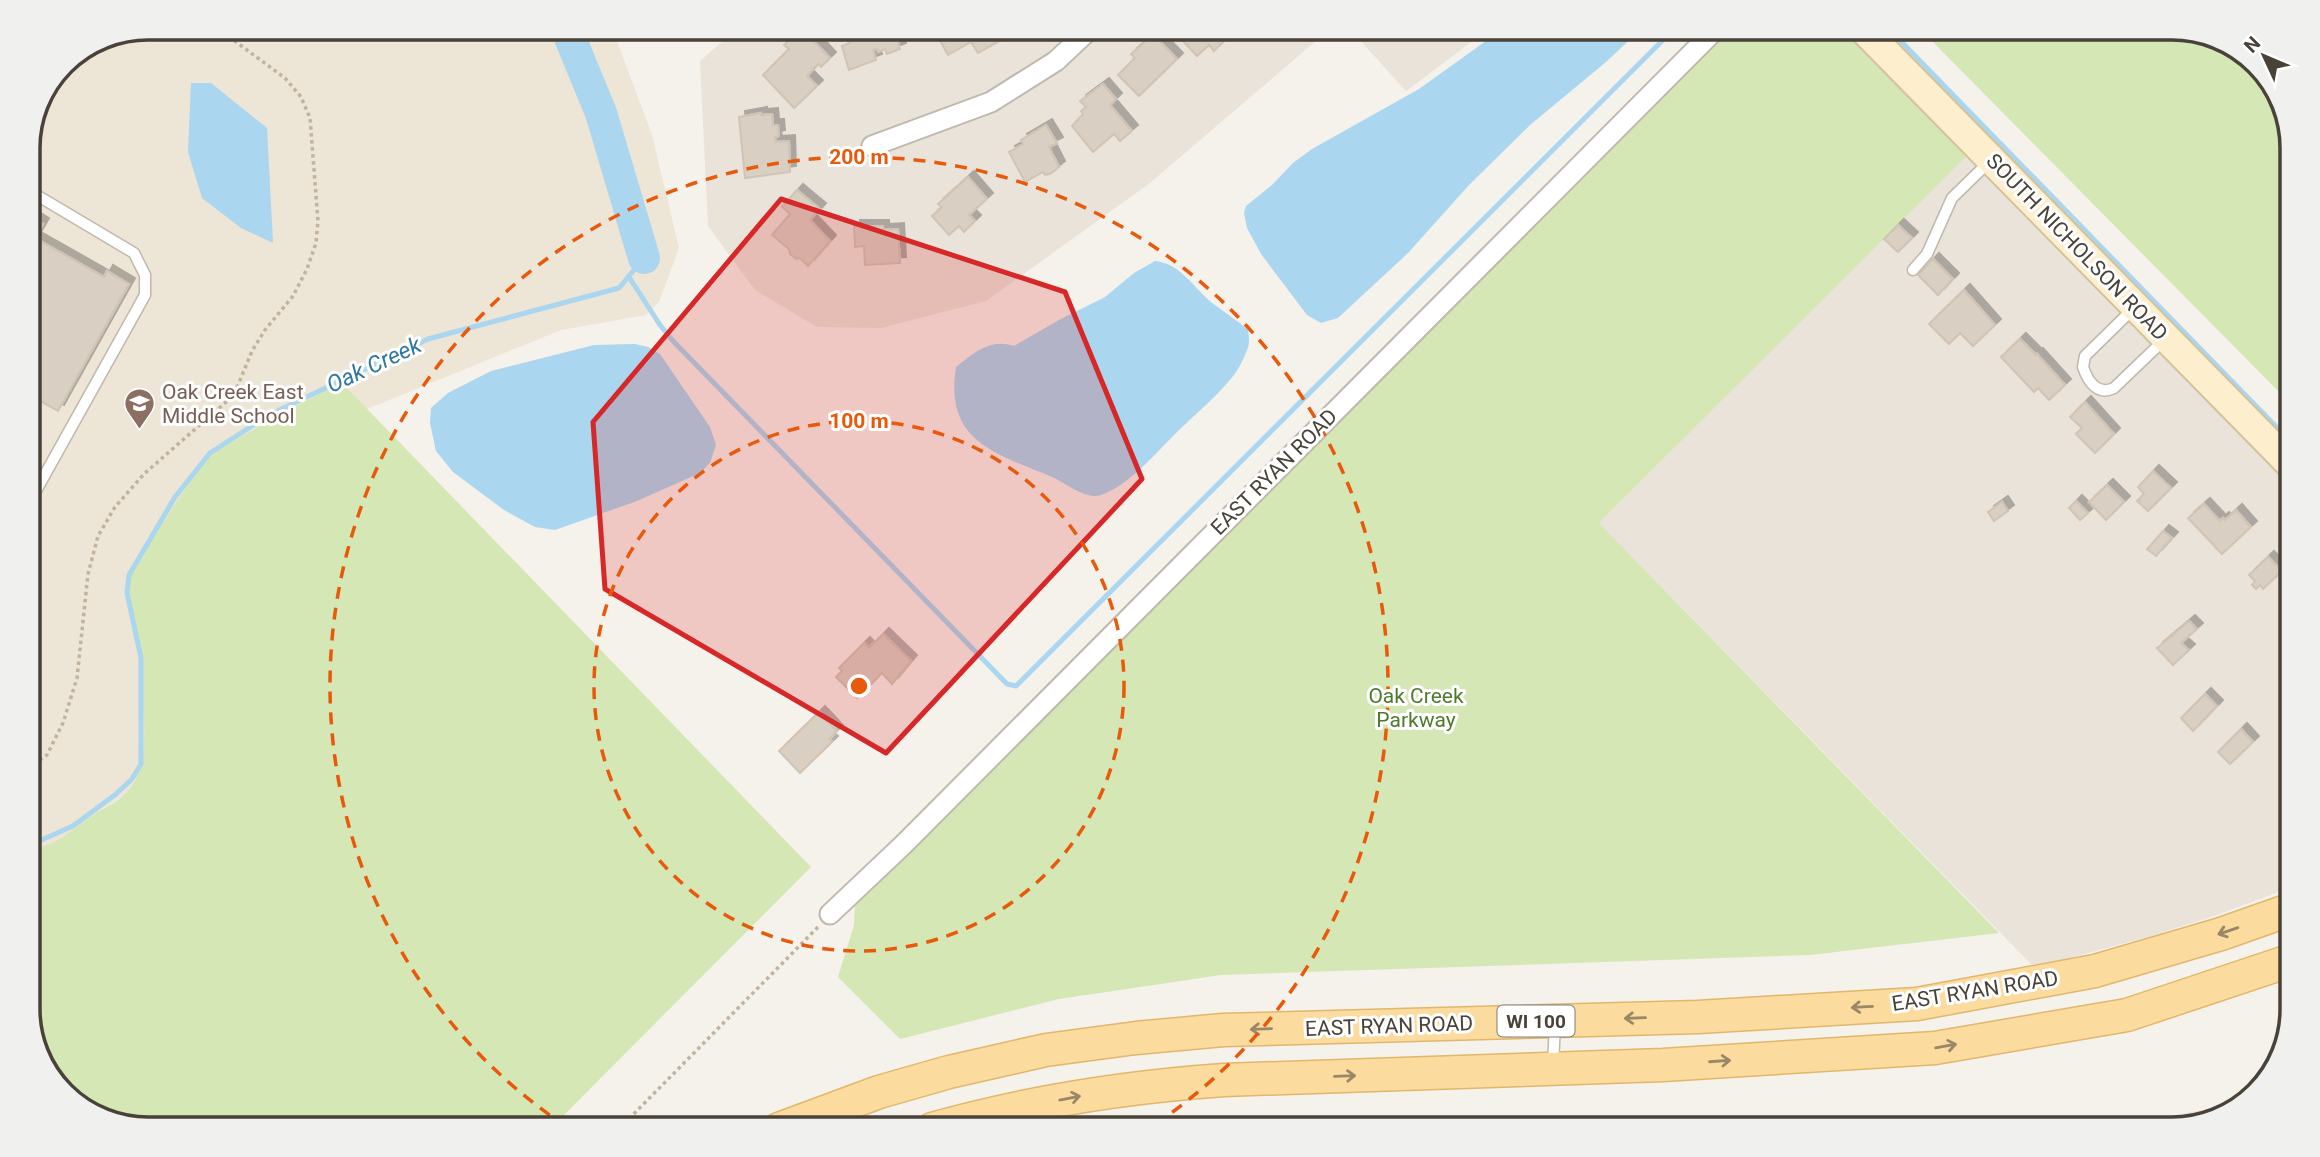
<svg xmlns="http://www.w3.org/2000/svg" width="2320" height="1157" font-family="Roboto,sans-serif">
<defs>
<filter id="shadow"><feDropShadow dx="6" dy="-6" stdDeviation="0" flood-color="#0004"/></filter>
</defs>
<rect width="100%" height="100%" fill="#f5f1eb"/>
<!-- residential -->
<g fill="#e9e3d9">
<polygon points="738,28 1331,28 1150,183 986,301 881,328 817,327 755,290 708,226 700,61"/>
<polygon points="1349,28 1490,28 1406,91"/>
<polygon points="1972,151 2292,479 2292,887 2214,916 2151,936 2066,959 2032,965 1599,523"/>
<polygon points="2244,1103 2238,1109 2173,1129 2117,1129 2129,1123"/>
</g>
<!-- education -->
<polygon fill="#ede5d5" points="148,28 612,28 652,135 679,248 659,302 646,315 561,330 367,409 340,383 127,593 141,659 145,741 141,764 133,783 126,794 93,815 62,840 39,848 28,849 28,140 63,63 102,37"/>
<!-- green -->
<g fill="#d4e7b5">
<polygon points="1728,28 1850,28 1972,151 1599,523 1999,933 1810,955 1221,975 1059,999 900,1039 838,977 854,925 855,905"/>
<polygon points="1919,28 2172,28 2225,40 2272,82 2292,140 2292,405"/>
<path d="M341,382L811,867L550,1129H148L95,1117L48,1076L28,1017V849C59,846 69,831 93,815C105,807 119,802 128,791C150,764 144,724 142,692C142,680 143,666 141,655C136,628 126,603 129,575L206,456Z"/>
</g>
<!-- water -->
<g fill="#aad6ef">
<polygon points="1504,28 1642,28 1606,62 1530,125 1469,185 1408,253 1338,318 1321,323 1307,315 1261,254 1247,228 1244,213 1246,206 1272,185 1293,163 1312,149 1419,89"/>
<polygon points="191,83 211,83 267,128 273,243 241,228 202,198 188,152"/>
<path d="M1155,261C1180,263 1194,288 1212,303C1224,312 1237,320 1248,330C1249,336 1250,344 1247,350C1243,361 1236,374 1228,382C1212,401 1192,417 1175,434C1155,454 1128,486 1101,495C1085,500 1066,483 1052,477C995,453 944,442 956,367C974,352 991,338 1014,346L1059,320L1105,297L1134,273Z"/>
<polygon points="635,344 648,347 660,354 710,427 716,445 710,463 700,473 637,501 555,530 535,527 504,510 453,472 436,451 430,423 431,408 448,393 491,371 594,345"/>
</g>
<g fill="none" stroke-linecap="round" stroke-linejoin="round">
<!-- stream -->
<g stroke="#aad6ef" stroke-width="5">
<polyline points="1888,28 2292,443"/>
<polyline points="629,277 660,325 673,341 1007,684 1016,686 1675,28"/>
<polyline points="28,846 73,826 116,794 132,779 141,764 141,658 127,593 129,575 175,497 210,453 269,415 428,339 619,288 644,258"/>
</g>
<!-- river -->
<polyline stroke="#aad6ef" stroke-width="32" points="566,28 601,113 644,258"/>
</g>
<!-- building -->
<g fill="#d9cfc3" stroke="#d1c4b4" stroke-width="2" filter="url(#shadow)">
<polygon points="845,28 894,28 900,49 887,54 885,49 878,52 877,49 873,50 876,60 849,70 842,46 850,43"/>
<polygon points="933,28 997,28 1003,39 978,53 971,42 948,55"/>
<polygon points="1171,28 1224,28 1217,35 1223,42 1214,51 1209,45 1197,56"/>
<polygon points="806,33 830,58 821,67 818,64 807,76 817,86 794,108 763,75 789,49 784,45 794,36 798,40"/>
<polygon points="1153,34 1177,59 1139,96 1118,75 1135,58 1131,54"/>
<polygon points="1103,84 1116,99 1110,105 1132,131 1120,141 1114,134 1093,152 1072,126 1083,114 1081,111 1086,107 1080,101"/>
<polygon points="761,113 761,115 772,114 773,125 778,125 779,136 775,137 776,142 789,141 790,172 745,178 739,117"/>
<polygon points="1046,125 1057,143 1049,147 1059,167 1050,174 1045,175 1043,172 1025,182 1009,152 1023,144 1021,140"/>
<polygon points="968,177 987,199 969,215 975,221 964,232 959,226 949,235 932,216 942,207 938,204"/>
<polygon points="797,190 820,209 810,220 830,241 808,266 800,258 796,259 790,254 789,249 772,235 790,214 782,207"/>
<polygon points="28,215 43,224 35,238 104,277 107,271 129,284 58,411 36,399 40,393 28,386"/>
<polygon points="1898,225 1912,238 1898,252 1884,239"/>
<polygon points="854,226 883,226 883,230 898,229 900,263 865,265 864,246 855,247"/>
<polygon points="1933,259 1953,279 1938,295 1918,275"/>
<polygon points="1964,290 1995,325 1973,346 1960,333 1949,344 1929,324"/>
<polygon points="2020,339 2036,355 2037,354 2065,385 2049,400 2038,388 2034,392 2001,357"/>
<polygon points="2085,402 2114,434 2095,453 2076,434 2082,428 2070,417"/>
<polygon points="2153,471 2171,488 2148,511 2137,501 2144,494 2138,487"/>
<polygon points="2107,485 2124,502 2106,520 2089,502"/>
<polygon points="2076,501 2088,513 2080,520 2069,508"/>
<polygon points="2002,502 2008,511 1994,521 1988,512"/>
<polygon points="2204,504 2220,521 2223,518 2225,520 2236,510 2251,527 2222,554 2188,518"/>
<polygon points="2163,531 2172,538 2156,556 2147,549"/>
<polygon points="2268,557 2282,571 2263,589 2260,585 2256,589 2252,585 2255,581 2249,575"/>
<polygon points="2189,621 2197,629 2181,643 2189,650 2173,665 2157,648"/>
<polygon points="883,634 911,661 892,684 882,673 857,698 836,677 842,671 839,668 864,643 869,648"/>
<polygon points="2205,694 2217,706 2193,731 2181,718"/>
<polygon points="819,712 837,731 829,739 832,742 800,773 779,751"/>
<polygon points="2241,729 2253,742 2230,764 2218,752"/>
</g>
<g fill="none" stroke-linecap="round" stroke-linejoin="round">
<defs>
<g id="lane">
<polyline points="28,190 134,253 145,275 145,295 28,505"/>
<polyline points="1913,270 1927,254 1952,198 1990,161"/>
<path d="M2135,307L2085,356L2083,367C2088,382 2098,396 2114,388L2164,340"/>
<polyline points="1553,1065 1555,1024"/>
</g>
<g id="street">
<polyline points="872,146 991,102 1056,61 1091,28"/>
<polyline points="830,914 904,844 1717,28"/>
</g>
<polyline id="secondary" points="1862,28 2292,466"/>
<g id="primary">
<polyline points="779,1129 879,1092 949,1072 1046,1050 1136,1038 1223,1030 1698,1017 1917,1004 2095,971 2221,934 2292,909"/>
<path d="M932,1129C1028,1102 1125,1087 1224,1080L1663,1065L1935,1048L2127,1015L2292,960"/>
</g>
</defs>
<!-- lane casing -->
<use href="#lane" stroke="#c0b8ad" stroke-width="13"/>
<!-- street casing -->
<use href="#street" stroke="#c0b8ad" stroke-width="23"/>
<!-- secondary casing -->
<use href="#secondary" stroke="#d3c29c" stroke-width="32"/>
<!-- primary casing -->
<use href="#primary" stroke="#e1b76d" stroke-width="35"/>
<!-- path -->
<g stroke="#c2b39f" stroke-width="3.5" stroke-dasharray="3.5 3.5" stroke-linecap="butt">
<polyline points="28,768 47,755 63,723 77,678 88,574 98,536 115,507 144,474 234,395 252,351 265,330 293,296 307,269 316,243 318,221 310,118 301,97 285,78 217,28"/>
<polyline points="619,1129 819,926"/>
</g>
<!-- lane -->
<use href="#lane" stroke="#fff" stroke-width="10"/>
<!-- street -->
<use href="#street" stroke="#fff" stroke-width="19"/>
<!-- secondary -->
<use href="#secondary" stroke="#fdefcd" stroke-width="28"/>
<!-- primary -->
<use href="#primary" stroke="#fbdb9e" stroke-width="32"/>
</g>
<!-- one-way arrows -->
<defs><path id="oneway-shaft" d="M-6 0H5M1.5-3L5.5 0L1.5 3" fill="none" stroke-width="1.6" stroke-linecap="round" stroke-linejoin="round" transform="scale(1.75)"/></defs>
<g stroke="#998766">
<use href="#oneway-shaft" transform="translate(2228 931) rotate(161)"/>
<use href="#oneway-shaft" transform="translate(1862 1007) rotate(177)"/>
<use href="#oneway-shaft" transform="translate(1635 1018) rotate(178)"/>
<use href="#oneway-shaft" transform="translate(1261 1029) rotate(178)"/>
<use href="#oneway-shaft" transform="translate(1946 1046) rotate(-10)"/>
<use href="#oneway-shaft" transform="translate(1720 1061) rotate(-4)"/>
<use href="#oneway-shaft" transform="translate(1345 1076) rotate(-2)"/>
<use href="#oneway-shaft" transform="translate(1070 1098) rotate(-11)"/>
</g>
<!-- marked area -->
<path fill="#d62828" fill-opacity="0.2" stroke="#d62828" stroke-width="5" stroke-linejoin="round" d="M781,199L1065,292L1142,479L886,753L605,589L593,422Z"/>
<!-- distance rings -->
<g fill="none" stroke="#e8590c" stroke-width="3.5" stroke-dasharray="12 9">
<circle cx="859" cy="686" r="265"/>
<path d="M567 1127A529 529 0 1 1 1151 1127"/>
</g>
<!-- icons -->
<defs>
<symbol id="school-pin" viewBox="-11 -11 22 30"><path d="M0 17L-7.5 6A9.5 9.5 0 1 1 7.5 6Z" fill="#8d6e63" stroke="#fff"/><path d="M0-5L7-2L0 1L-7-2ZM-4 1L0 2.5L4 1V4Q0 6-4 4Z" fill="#fff"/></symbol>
</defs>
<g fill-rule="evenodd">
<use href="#school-pin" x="122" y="386" width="35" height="47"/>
</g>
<g text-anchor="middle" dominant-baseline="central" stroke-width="6" stroke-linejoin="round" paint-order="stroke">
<!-- shield labels -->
<rect fill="#fff" stroke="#807b74" stroke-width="2" x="1497.5" y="1005.5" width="77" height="31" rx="5"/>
<g font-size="19" font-weight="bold" fill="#494239">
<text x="1536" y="1021">WI 100</text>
</g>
<!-- street labels -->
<g font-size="21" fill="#494239" stroke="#fff">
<text transform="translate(2077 247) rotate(46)">SOUTH NICHOLSON ROAD</text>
<text transform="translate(1274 472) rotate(-45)">EAST RYAN ROAD</text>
<text transform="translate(1975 991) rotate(-9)">EAST RYAN ROAD</text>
<text transform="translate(1389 1026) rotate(-2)">EAST RYAN ROAD</text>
</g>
<!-- education labels -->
<g font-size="21" fill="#785e54" stroke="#fff" text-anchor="start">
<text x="162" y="392">Oak Creek East<tspan x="162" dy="24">Middle School</tspan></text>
</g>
<!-- park labels -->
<g font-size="21" fill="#4e7a2d" stroke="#fff">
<text x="1416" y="696">Oak Creek<tspan x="1416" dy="24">Parkway</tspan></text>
</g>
<!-- water labels -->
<g font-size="23" font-style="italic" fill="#3078a3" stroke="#fff">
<text transform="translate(374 365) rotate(-25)">Oak Creek</text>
</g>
</g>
<!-- crop -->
<path d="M0 0H2320V1157H0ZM148 40H2172A108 108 0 0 1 2280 148V1009A108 108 0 0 1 2172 1117H148A108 108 0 0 1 40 1009V148A108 108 0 0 1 148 40Z" fill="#f0f0ef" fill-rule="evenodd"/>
<path fill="none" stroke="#494239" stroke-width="3.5" d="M148 40H2172A108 108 0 0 1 2280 148V1009A108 108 0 0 1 2172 1117H148A108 108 0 0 1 40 1009V148A108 108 0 0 1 148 40Z"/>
<circle cx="859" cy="686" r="10" fill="#e8590c" stroke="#fff" stroke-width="3.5"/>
<g font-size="21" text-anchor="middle" font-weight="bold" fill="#e8590c" stroke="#fff" stroke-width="6" stroke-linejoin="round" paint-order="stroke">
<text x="859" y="164">200 m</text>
<text x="859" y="428">100 m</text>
</g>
<!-- north arrow -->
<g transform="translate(2264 56) rotate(314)" stroke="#ffffff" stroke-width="5" paint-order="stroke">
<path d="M0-5L12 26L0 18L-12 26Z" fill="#494239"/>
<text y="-10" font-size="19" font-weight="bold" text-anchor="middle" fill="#494239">N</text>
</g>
</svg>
